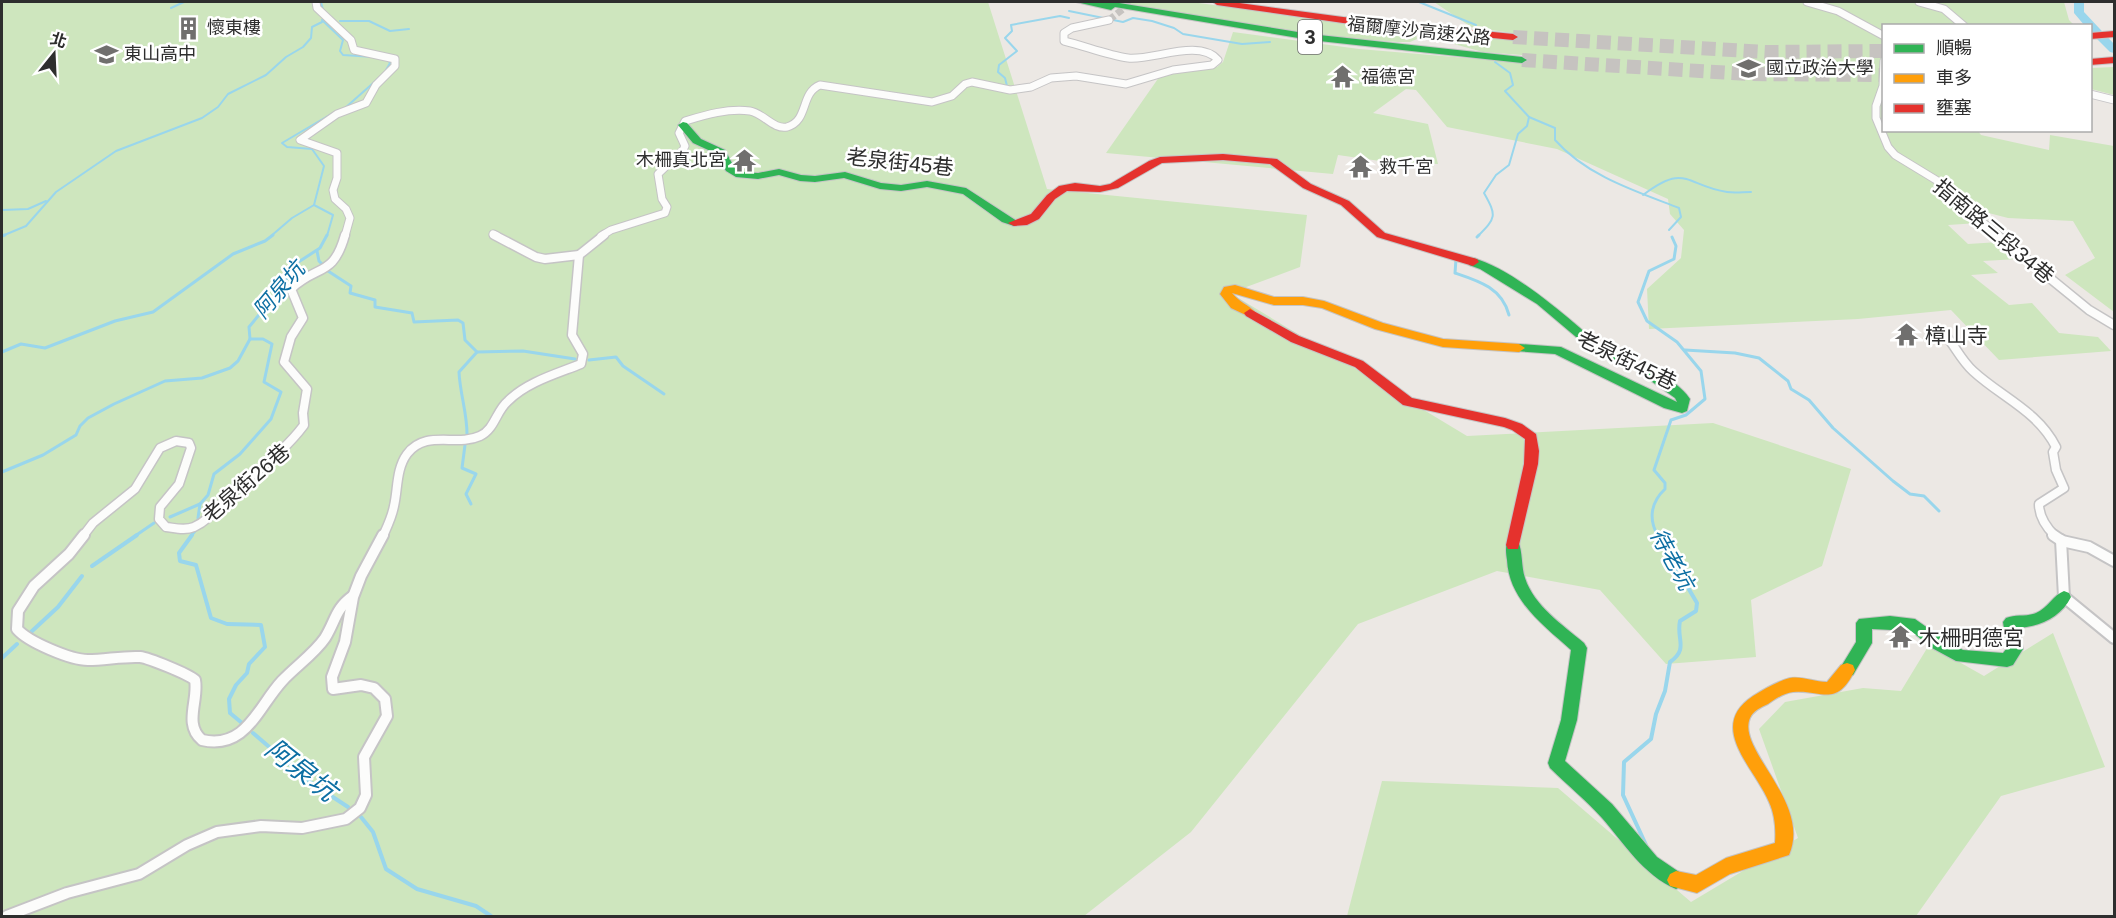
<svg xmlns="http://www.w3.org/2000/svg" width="2116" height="918" font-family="Arial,'Noto Sans TC',sans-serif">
<rect width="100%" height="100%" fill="#ece8e4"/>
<!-- green -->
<g fill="#cee6be">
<polygon points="2,2 988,2 1047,189 1307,215 1300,267 1230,293 1467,436 1713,423 1851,469 1822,566 1751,600 1756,657 1666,664 1600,590 1497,571 1358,624 1191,832 1084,916 2,916"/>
<path d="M1115,2H1191L1403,30L1416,35L1417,39L1410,42H1398C1304,35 1209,21 1115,2Z"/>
<polygon points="1434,2 2064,2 2069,20 2074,25 1884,26 1884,130 1978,131 1981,135 2049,150 2050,135 2114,146 2114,312 2065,275 2095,258 2073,221 2008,218 1946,202 1978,223 1948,225 1968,244 1999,242 2018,259 1983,261 1998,273 1971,275 2009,305 2032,303 2059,333 2098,337 2111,351 1999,360 1951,310 1858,319 1649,329 1647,289 1681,258 1684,230 1670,214 1668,199 1557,149 1447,127 1416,90 1406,89 1373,113 1428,124 1438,164 1387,162 1338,155 1333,174 1106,153 1162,73 1217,67 1223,62 1233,32 1359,49 1526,63 1522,55 1483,52 1454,44 1451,40 1459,37 1521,40 1519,34 1471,27"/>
<polygon points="2114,67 2114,95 2091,89 2091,68"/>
<polygon points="2053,633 2105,767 2001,796 1916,916 1347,916 1382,781 1558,788 1691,902 1798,838 1759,729 1785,702 1863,688 1901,691 1929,645 1984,676"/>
</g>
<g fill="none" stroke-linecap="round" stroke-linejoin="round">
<!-- stream-far2 -->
<g stroke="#99d6ec" stroke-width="2">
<polyline points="321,2 323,10"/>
<polyline points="1419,2 1476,25"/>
<polyline points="171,8 184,2"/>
<polyline points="1069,11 1123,22 1133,18 1152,21 1174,28 1183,34 1242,44 1270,42"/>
<polyline points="322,20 343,40 340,51 343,55 374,57"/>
<polyline points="340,21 369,21 390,31 409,29"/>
<polyline points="386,58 390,63 386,70"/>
<path d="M1495,62L1510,73L1513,85L1505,91L1529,117L1555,128V140C1587,176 1635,191 1679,208L1681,217L1669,230"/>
<polyline points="1007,86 1005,78 998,72 999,65 1017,51 1005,38 1012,31 1011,25 1060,16 1069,18"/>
<polyline points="345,108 380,77"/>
<path d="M1643,195C1686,162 1686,186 1727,192C1735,193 1743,192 1751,192"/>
<polyline points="2,210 28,209 46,201"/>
<polyline points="2,236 26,226 56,192 116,151 202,118 218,107 228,94 266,75 286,57 303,47 311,38 312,27 322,22"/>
<polyline points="271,236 292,218 314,205"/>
<polyline points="327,236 333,215 314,205 324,166 312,149 287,147 282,143 338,110"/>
<path d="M1478,236C1496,218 1497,216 1484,193L1496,175L1509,165L1518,134L1527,126L1529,117"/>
</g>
<!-- stream-far1 -->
<g stroke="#99d6ec" stroke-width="3">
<polyline points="2,236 5,235"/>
<polyline points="1477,237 1479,235"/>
<polyline points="317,251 319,261 324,266"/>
<path d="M1456,259L1455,273C1479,281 1502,288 1509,315"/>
<polyline points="328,271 351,286 350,293 375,300 375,307 412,313 414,322 458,320 463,323 465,340 477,352 523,351 575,359"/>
<polyline points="1685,350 1735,353 1759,358 1788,381 1791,389 1809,400 1833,428 1893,481 1910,494 1924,496 1939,511"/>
<polyline points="2,352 21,344 45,348 115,321 153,312 233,254 265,241 273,235"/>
<polyline points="589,360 616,357 623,366 664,394"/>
<path d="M467,434C467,412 460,394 459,372L477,352"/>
<polyline points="465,445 462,468 476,474 466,494 471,504"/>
<polyline points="2,472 43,455 76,435 80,426 88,418 114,404 165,381 202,378 230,368 238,361 250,339"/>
<polyline points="170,517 200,504"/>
<polyline points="198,518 200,504 208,495 214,474 240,454 271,419 281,392 264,382 272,344 263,339 250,339 249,327 278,292 297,263 320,248 327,235"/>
<polyline points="135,536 154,523"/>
<polyline points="191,536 195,531"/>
<path d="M1658,536C1648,519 1651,502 1665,489V483L1654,470L1671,420L1686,415L1705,399L1701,371L1677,342L1647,321L1638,302L1649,271L1674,259L1676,246L1672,237"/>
</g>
<!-- stream -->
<g stroke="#99d6ec" stroke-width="4">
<polyline points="192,535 179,553 180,561 196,565 211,618 227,624 261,625 265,647 249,664 247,673 236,685 229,699 230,713 242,723"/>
<polyline points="92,566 137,535"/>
<polyline points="31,632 58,607 82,576"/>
<polyline points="2,658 17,644"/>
<polyline points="253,733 310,782 348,807"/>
<polyline points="361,817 373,832 386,869 417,889 476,906 491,916"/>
<path d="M1646,845L1623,795L1624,762L1651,739L1656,714L1665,691L1670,662C1689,649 1676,639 1680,621L1696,611L1697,603L1657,535"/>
</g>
<!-- river -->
<polygon fill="#99d6ec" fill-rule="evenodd" points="2074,2 2084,2 2084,12 2114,44 2114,53 2110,52 2090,32 2090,26 2085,26 2074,13"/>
<!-- street-tunnel -->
<polyline stroke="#c6c3c0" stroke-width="7" stroke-dasharray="7 3" stroke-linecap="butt" points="1109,20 1132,2"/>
<!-- highway-tunnel -->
<g stroke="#c6c3c0" stroke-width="14" stroke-dasharray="14 7" stroke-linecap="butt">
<polyline points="1513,37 1766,52 1884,51"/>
<polyline points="1522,60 1748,74 1884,75"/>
</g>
<defs>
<g id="street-far2">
<polyline points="316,2 317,8 351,40 354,50 395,59 395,66 376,85 366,103 337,114 300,140 337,153 337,178 333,190 335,199 346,209 350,218 345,236"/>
<polyline points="1807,2 1838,11 1884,36"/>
<polyline points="1919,2 1944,9 1964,26"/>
<polyline points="1884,61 1883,86 1876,106 1876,118 1888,147 1895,155 1941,183 1960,203 1999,236"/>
<polyline points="2090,94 2114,100"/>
<polyline points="493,234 497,236"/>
<path d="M601,236L611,230L665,213L667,207L662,199L658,174L683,150L685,146L679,133L685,121C705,115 728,108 750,111C763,113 774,130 787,127C809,121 800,93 820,85L932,102L952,96L965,84L972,82L1010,90L1031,87L1051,78L1076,76L1126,84L1173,70L1212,65L1218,60C1199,38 1152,61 1128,58C1107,55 1085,46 1064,41V33L1072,28L1109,20"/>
</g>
<g id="street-far1">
<polyline points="494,235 536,257 545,259 579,255"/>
<polyline points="1997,235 2089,310 2114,325"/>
<path d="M1947,337C1956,348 1962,361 1973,371C2001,397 2038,411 2056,447L2053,452L2056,470L2064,488L2039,504C2039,517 2046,527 2055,536"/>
<path d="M83,536L93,523L135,489L160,448L176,441L189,443L191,448L179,484L160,507L159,519L166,527C175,528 185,531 194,527C210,520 220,504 232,493C257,470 284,452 304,425L303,413L307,389L284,362L291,337L303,318L291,289C317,264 333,278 345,235"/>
<path d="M383,536C387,527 392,517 394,506C398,489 396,469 407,454C426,429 456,447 480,436C495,429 496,411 508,401C527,382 556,374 581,364L583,354L572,335L579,255L604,235"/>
</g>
<g id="street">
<path d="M84,535L69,554L34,586L18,611L17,629C28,642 71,660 88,660C105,660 123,656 140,657C149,658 188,674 195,680C199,700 183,724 202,740C246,750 258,707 282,681C296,666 314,654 325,638C336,620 335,609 353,596"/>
<polyline points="2053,535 2062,541 2089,547 2114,561"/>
<polyline points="2061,540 2064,597 2114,638"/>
<polyline points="7,916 67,893 139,874 187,845 217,832 261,826 302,828 346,819 360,808 366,795 364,757 387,716 385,699 374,688 361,685 333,689 332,677 345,642 353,597 361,576 383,535"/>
</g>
<g id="fast">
<polygon points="1076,2 1113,2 1310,34 1522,57 1527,60 1522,63 1310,40 1115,7 1111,10"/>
<polygon points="683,122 687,123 701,139 725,150 734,167 742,172 758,173 779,169 801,175 815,176 845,172 881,183 901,185 927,181 966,188 1020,223 1014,226 1002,222 963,194 927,187 901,191 880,189 844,178 815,182 800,181 779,175 758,179 736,177 726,171 717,154 693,143 678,125"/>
<path d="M1473,258C1506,267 1547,300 1573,322C1583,330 1594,342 1605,348C1629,360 1675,375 1690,399L1687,411L1682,413L1664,408L1555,354L1515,351L1513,348L1519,344L1561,347L1677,402L1675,398L1634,369L1595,353L1537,304L1480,269L1469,265V259Z"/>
<path d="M1513,539L1518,541C1523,552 1521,566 1525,578C1534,606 1563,625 1584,643L1587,648L1577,720L1565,761L1612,804L1657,857L1682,874L1685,880L1682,886L1676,889C1643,875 1624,843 1602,818C1586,800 1567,785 1550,768L1548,763L1561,720L1571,650C1543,625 1509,600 1507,560C1506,553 1505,547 1508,541Z"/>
<path d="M2064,591L2069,593L2071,597C2061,617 2041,626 2019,628L2023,649L2013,665L2007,667L1956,661L1932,648L1911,631L1872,629V643L1853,675L1847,677L1841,675L1839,670L1856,642V623L1859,619L1890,616L1915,619L1942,638L1963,650L2003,653L2007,648L2003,622L2006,618C2015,614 2026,617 2036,613C2048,608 2053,595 2064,591Z"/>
</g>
<g id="slow">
<path d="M1235,285L1274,297H1303L1324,301L1383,323L1443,339L1519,344L1525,348L1519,352L1443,347L1375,329L1322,308L1303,305H1274L1232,293C1239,302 1249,305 1256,313L1250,317L1231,308L1220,294L1224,287Z"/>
<path d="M1847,663L1853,665L1855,670C1836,709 1822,689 1793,692C1784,693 1775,699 1768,704C1761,707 1753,711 1750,718C1736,750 1812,802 1789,855L1730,874L1697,893L1670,886L1667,880L1670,874L1676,871L1696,875L1726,858L1775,843C1776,829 1775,815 1769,802C1755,768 1706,727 1753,696C1764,689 1778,681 1790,678C1803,676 1814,682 1827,682L1841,665Z"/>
</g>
<g id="jam">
<polygon points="1213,2 1232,2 1343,17 1513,34 1518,37 1513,40 1343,23 1217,5"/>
<polygon points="2114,31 2114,37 2090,39 2090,33"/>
<polygon points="2114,57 2114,63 2090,65 2090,59"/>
<polygon points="1223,154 1277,159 1311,184 1349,201 1385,233 1477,259 1479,262 1473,266 1377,237 1341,205 1303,188 1270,164 1223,160 1162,163 1118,188 1100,192 1067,191 1055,199 1039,219 1027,225 1014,226 1008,223 1031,214 1047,195 1059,186 1075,183 1100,186 1110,184 1149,161 1160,157"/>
<polygon points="1250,309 1299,336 1363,361 1412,398 1505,418 1522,424 1536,434 1539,451 1538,464 1518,549 1508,549 1506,545 1524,464 1525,439 1512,430 1504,427 1403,405 1355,367 1291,342 1246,316 1244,313"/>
</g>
</defs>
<!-- street-far2 casing -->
<use href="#street-far2" stroke="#c5c4c5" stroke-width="9"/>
<!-- street-far1 casing -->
<use href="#street-far1" stroke="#c5c4c5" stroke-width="11"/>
<!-- street casing -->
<use href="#street" stroke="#c5c4c5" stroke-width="14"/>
<!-- fast casing -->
<use href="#fast" stroke="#c5c4c5" stroke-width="2"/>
<!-- slow casing -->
<use href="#slow" stroke="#c5c4c5" stroke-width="2"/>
<!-- jam casing -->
<use href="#jam" stroke="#c5c4c5" stroke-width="2"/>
<!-- street-far2 -->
<use href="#street-far2" stroke="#fcfcfb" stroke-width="7"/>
<!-- street-far1 -->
<use href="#street-far1" stroke="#fcfcfb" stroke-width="8"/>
<!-- street -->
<use href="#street" stroke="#fcfcfb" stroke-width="10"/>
<!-- fast -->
<use href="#fast" fill="#30b455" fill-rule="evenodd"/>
<!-- slow -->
<use href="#slow" fill="#ff9f0a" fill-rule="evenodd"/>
<!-- jam -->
<use href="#jam" fill="#e5322d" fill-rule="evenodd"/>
</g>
<!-- icons -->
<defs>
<symbol id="building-bare" viewBox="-9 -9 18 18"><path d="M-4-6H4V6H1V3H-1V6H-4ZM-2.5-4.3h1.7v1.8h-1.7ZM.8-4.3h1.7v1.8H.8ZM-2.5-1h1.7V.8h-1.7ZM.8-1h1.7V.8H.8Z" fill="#706f6e" stroke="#fff" stroke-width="2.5" paint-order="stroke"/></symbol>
<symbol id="school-bare" viewBox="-9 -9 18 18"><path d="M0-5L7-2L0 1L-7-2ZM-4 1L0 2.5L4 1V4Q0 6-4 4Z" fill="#706f6e" stroke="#fff" stroke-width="2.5" paint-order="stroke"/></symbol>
<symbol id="university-bare" viewBox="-9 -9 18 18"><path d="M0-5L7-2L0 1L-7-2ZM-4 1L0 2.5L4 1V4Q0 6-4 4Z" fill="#706f6e" stroke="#fff" stroke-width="2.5" paint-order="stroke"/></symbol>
<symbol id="temple-bare" viewBox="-9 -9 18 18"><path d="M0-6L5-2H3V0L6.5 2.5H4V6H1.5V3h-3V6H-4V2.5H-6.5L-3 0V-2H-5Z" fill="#706f6e" stroke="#fff" stroke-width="2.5" paint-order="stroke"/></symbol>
</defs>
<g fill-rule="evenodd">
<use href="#building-bare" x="172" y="12" width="33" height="33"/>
<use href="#school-bare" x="90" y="38" width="33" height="33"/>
<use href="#university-bare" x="1732" y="52" width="33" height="33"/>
<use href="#temple-bare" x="1326" y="60" width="33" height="33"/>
<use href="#temple-bare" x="728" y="144" width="33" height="33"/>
<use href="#temple-bare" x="1344" y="150" width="33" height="33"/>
<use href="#temple-bare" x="1890" y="318" width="33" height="33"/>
<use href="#temple-bare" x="1884" y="620" width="33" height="33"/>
</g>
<g text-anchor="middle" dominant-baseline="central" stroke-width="5" stroke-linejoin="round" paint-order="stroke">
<!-- far-poi labels -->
<g font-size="18" fill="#2e2e2e" stroke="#fff" text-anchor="start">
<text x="207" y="28">懷東樓</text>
<text x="124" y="54">東山高中</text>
<text x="1766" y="68">國立政治大學</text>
<text x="1361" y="77">福德宮</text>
<text x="726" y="160" text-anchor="end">木柵真北宮</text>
<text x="1379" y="167">救千宮</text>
</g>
<!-- far-street labels -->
<g font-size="18" fill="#2e2e2e" stroke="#fff">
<text transform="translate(1419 31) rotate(6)">福爾摩沙高速公路</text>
</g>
<!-- shield labels -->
<rect fill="#fff" stroke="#6d6d6d" stroke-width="1.5" x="1298" y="20" width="24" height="34" rx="4.5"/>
<g font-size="20" font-weight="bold" fill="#2e2e2e">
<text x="1310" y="37">3</text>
</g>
<!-- street labels -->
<g font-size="21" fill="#2e2e2e" stroke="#fff">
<text transform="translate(900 162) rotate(6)">老泉街45巷</text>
<text transform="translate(1994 231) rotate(40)">指南路三段34巷</text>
<text transform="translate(1627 360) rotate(26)">老泉街45巷</text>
<text transform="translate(246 483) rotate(-41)">老泉街26巷</text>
</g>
<!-- poi labels -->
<g font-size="21" fill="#2e2e2e" stroke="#fff" text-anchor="start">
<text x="1925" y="335">樟山寺</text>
<text x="1919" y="637">木柵明德宮</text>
</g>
<!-- water labels -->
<g font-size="22" font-style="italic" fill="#0d6fa3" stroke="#fff">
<text transform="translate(279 290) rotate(-50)">阿泉坑</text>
<text transform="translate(1672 559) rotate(61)">待老坑</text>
</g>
<!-- near-water labels -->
<g font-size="27" font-style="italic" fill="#0d6fa3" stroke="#fff">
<text transform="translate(301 770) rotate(38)">阿泉坑</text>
</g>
</g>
<!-- border -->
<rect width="2116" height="918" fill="none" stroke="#2e2e2e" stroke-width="6"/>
<!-- legend -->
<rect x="1882" y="24" width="210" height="108" fill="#ffffff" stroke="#ababab" stroke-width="1.5"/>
<rect x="1894" y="44" width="30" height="9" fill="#30b455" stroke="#ababab" stroke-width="1.5"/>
<text x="1936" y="54" font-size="18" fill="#2e2e2e">順暢</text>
<rect x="1894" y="74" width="30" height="9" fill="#ff9f0a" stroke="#ababab" stroke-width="1.5"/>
<text x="1936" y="84" font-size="18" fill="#2e2e2e">車多</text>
<rect x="1894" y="104" width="30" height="9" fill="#e5322d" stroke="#ababab" stroke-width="1.5"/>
<text x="1936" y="114" font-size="18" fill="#2e2e2e">壅塞</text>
<!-- north arrow -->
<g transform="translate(54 54) rotate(18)" stroke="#ffffff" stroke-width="4.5" paint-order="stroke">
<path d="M0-4.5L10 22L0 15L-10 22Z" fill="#2e2e2e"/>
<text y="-9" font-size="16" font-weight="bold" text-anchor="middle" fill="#2e2e2e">北</text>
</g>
</svg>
